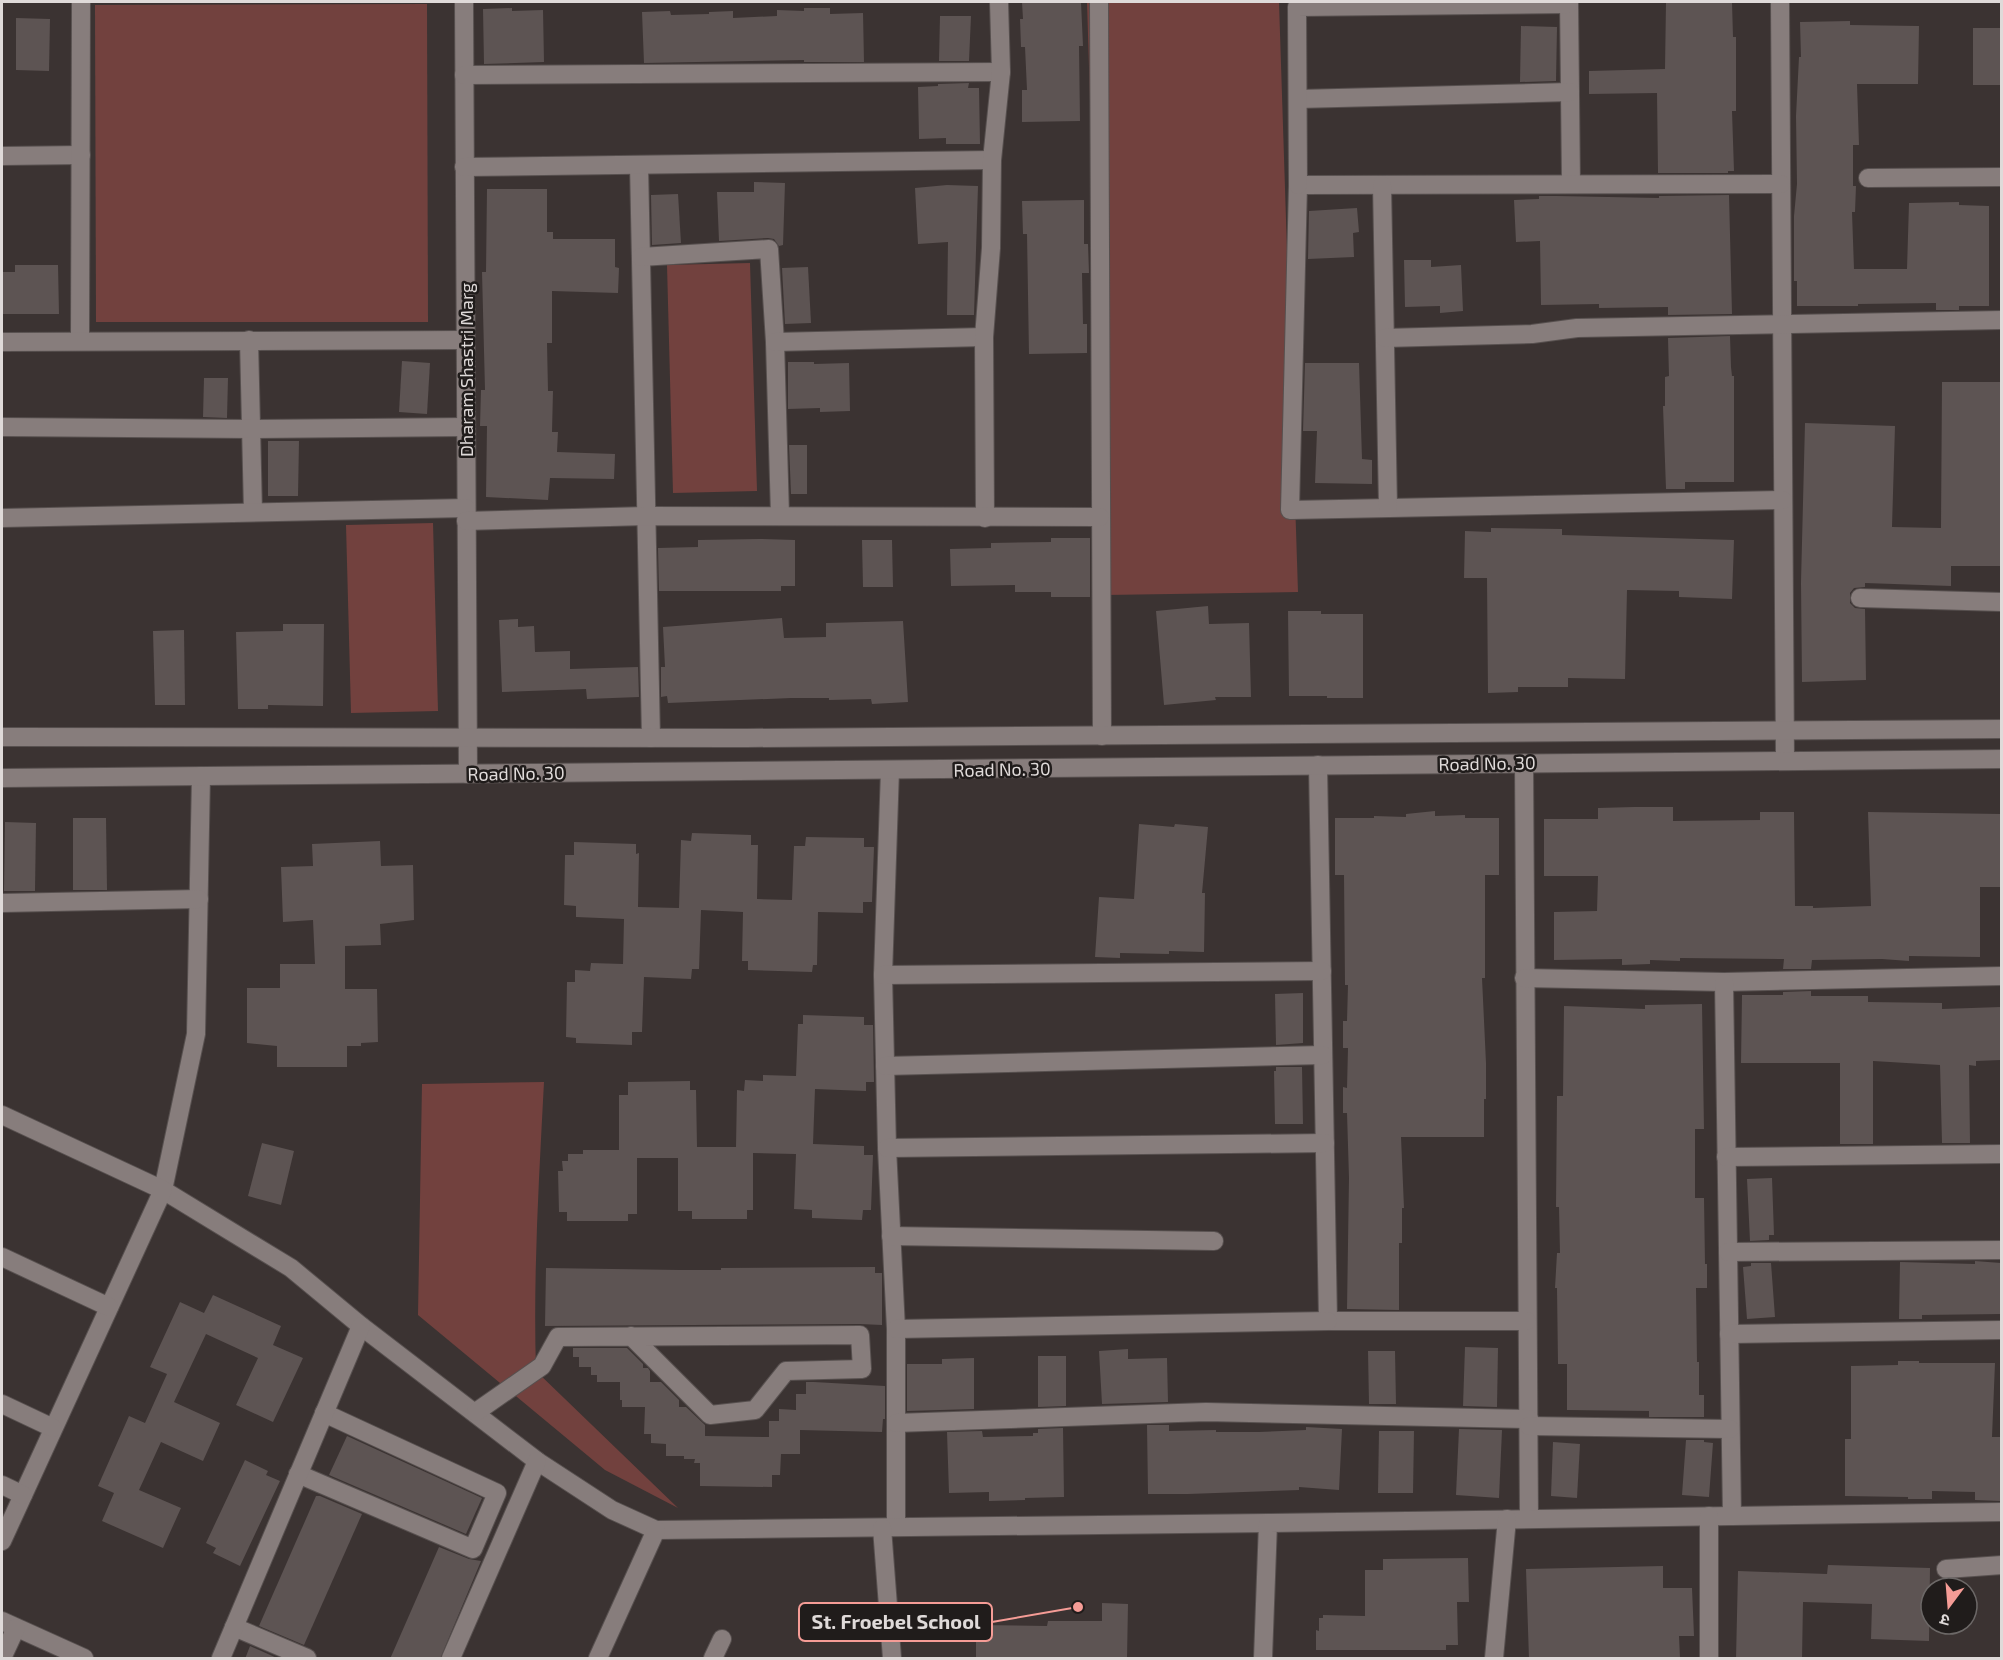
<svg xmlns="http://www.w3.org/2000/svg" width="2003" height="1660" font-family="'Exo 2','Noto Sans Devanagari',sans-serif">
<rect width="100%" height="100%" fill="#3b3332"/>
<!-- green -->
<g fill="#72413e">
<polygon points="1087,2 1279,2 1298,592 1105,595"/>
<polygon points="427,4 428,322 96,322 95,5"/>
<polygon points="750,263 757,491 673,493 667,265"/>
<polygon points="433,523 438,711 351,713 346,525"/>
<path d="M544,1082C539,1178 533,1274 536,1371L678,1508L605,1470L418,1315L422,1084Z"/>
</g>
<!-- building -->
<g fill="#5d5453">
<polygon points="1022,2 1081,2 1083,46 1079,46 1080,121 1022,122 1022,90 1027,90 1025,47 1021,47 1020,19 1023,19"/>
<polygon points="1666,2 1732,2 1733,37 1736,37 1736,111 1732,111 1734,171 1728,171 1728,173 1658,173 1657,93 1589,94 1589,71 1665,69"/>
<polygon points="512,8 512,11 543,10 544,62 484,64 483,9"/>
<polygon points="804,8 830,8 830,14 863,13 864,62 804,62 804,60 644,63 642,12 670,11 671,15 709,14 709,12 733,11 733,18 777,16 777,10 804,11"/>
<polygon points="940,16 971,16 969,61 939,61"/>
<polygon points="16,18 50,19 49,71 16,70"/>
<polygon points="1850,21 1850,25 1919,26 1918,84 1857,84 1859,145 1853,145 1853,186 1856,186 1855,212 1852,212 1854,269 1907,269 1909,203 1959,202 1959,205 1989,206 1989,306 1959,306 1959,310 1936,310 1936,303 1858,304 1858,306 1797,306 1797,281 1794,281 1794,216 1797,184 1796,116 1799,57 1801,57 1800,22"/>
<polygon points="1521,26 1557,27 1556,81 1520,82"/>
<rect x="1973" y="28" width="28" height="57"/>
<polygon points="969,83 968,88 979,88 980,144 946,144 946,138 919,139 918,87 938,86 938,84"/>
<polygon points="754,182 785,183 783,245 779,246 774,239 768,238 719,241 717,192 754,192"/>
<polygon points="947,185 978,186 974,315 947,315 948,242 918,244 915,188"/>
<polygon points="487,189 547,189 547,232 553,232 553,239 615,239 615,267 619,268 618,293 552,291 552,343 547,343 548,391 553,391 552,432 558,432 557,452 615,454 614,479 550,478 548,500 486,497 487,426 480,426 481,390 485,390 482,272 486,272"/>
<polygon points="678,194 681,243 652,245 651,195"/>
<polygon points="1729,195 1732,314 1668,315 1668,307 1599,308 1599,304 1541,305 1540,241 1516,242 1514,200 1539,199 1539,196 1557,196 1659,198 1659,196"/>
<polygon points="1084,200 1084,244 1088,244 1089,273 1082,273 1083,324 1087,324 1087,353 1029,354 1027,234 1023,234 1022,201"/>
<polygon points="1357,208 1359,232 1353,233 1354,257 1308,259 1309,211"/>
<polygon points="1404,260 1431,260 1431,267 1461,265 1463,311 1440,313 1440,306 1405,307"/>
<polygon points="15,265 58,265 59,314 2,314 2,272 15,272"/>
<polygon points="808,267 811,323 785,324 782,268"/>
<polygon points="1730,336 1731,367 1732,376 1734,376 1734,482 1685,482 1685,489 1666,489 1663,406 1665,406 1665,377 1669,376 1668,338"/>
<polygon points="402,361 430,363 427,414 399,412"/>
<polygon points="788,362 814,362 814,364 849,363 850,411 820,412 820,408 788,409"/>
<polygon points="1305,363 1359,363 1362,459 1372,460 1372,484 1315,483 1317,431 1303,431"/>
<polygon points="204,378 228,378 227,418 203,417"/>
<polygon points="1942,382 2001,382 2001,566 1951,566 1951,586 1865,583 1865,587 1854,588 1850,593 1850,603 1855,608 1865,609 1866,680 1802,682 1801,582 1805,423 1895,426 1892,527 1941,528"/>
<polygon points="268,441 299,441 298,496 268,496"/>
<polygon points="789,445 807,445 807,494 791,494"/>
<polygon points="1491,528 1562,529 1562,535 1734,540 1732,599 1679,597 1679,591 1627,590 1625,679 1568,678 1568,687 1518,687 1518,692 1488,693 1487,578 1464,578 1465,531 1491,532"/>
<polygon points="1051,538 1090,538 1090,597 1051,597 1051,592 1015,592 1015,585 951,586 950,549 991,548 991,543 1051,542"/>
<polygon points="760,539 795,540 795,586 781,586 781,591 659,591 658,548 698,547 698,540"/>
<polygon points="862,540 892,540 893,587 863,587"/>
<polygon points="1208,606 1209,624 1249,623 1251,697 1215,697 1216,700 1164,705 1156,611"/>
<polygon points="1288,611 1321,611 1321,614 1363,614 1363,698 1327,698 1327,696 1289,696"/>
<polygon points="782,618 784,638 826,637 826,623 903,621 908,702 872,704 871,699 829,700 829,698 791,698 668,703 667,696 661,697 661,667 665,667 663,627"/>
<polygon points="518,619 518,627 534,626 535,652 570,651 570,669 638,667 639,697 587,699 586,689 502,692 499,620"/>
<polygon points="283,624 324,624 323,706 268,705 268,709 238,709 236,632 283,631"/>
<polygon points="184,630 185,705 155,705 153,631"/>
<polygon points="1634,807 1673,807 1673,821 1760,820 1760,812 1794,812 1795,906 1813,906 1813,908 1871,906 1868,812 2001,814 2001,887 1980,887 1980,957 1909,956 1909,961 1882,959 1812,960 1811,969 1783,969 1784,959 1680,958 1680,961 1650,960 1650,964 1622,965 1622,959 1554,960 1554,912 1597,911 1598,876 1544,876 1544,819 1598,819 1598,808"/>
<polygon points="1435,811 1435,816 1465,815 1465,818 1499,818 1499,875 1485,875 1485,978 1482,978 1486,1063 1486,1099 1484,1099 1484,1137 1401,1137 1404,1208 1402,1208 1402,1243 1399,1243 1399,1310 1347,1309 1349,1178 1347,1113 1343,1113 1343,1087 1347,1088 1348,1048 1343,1048 1343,1021 1347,1021 1348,985 1345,985 1344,875 1335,875 1335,818 1374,818 1374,816 1406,817 1406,814"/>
<polygon points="73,818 106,818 107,890 73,890"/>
<polygon points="5,822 36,823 35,891 4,891"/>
<polygon points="1139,824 1174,827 1175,824 1208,827 1202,893 1205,893 1204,952 1169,951 1169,954 1120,953 1120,958 1095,957 1099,897 1134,899"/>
<polygon points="692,833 751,835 751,845 758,845 757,899 792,900 794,846 805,846 806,837 864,838 864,847 874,847 872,902 863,902 863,913 818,912 817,965 813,965 812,972 748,970 748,961 742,961 743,912 701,910 699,969 692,969 691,979 644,977 642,1032 632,1032 632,1045 576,1043 576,1038 566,1037 567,982 575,982 575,970 590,971 591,963 623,964 624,919 576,917 576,906 564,905 565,855 574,855 574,842 636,844 636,854 639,853 638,907 679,908 681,840 691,841"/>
<polygon points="380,841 381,866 413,865 414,920 380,924 381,945 345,946 345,989 377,989 378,1042 361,1043 361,1046 347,1046 347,1067 277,1067 277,1046 247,1043 247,988 280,988 280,964 315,964 313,920 283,922 281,867 313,866 312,844"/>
<polygon points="1811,991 1811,996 1868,996 1868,1002 1942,1003 1942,1009 2001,1007 2001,1060 1976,1061 1976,1066 1969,1065 1970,1143 1942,1143 1940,1065 1873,1061 1873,1144 1840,1144 1840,1063 1741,1063 1742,995 1783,995 1783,992"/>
<polygon points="1303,993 1303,1043 1276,1045 1275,994"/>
<polygon points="1702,1004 1704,1129 1695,1129 1695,1198 1704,1198 1705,1264 1707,1264 1707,1288 1696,1288 1697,1362 1699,1362 1699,1395 1704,1395 1704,1417 1649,1417 1649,1411 1567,1410 1567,1364 1558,1364 1557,1288 1555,1288 1557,1253 1560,1253 1559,1207 1556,1207 1557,1096 1563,1096 1564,1006 1645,1009 1645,1005"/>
<polygon points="803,1015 864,1017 864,1025 873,1025 874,1082 866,1082 866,1091 815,1089 813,1144 864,1146 864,1155 873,1155 871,1210 863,1210 862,1220 812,1218 812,1210 794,1209 796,1154 753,1153 753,1210 747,1210 747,1219 692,1219 692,1211 678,1211 678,1158 637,1158 637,1214 628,1214 628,1221 567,1221 567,1212 559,1212 558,1171 563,1171 562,1161 568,1161 568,1154 583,1154 583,1150 619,1150 619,1095 628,1095 628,1082 690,1081 690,1090 696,1090 697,1147 736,1147 737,1090 744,1091 745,1080 763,1081 763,1075 796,1076 798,1024 803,1024"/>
<polygon points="1276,1067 1302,1067 1303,1124 1275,1124 1274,1071 1276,1071"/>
<polygon points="262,1143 294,1151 281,1205 248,1196"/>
<polygon points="1772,1178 1774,1235 1769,1235 1769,1240 1750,1241 1747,1179"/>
<polygon points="1975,1261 2001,1263 2001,1314 1922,1315 1922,1319 1899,1319 1900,1262 1975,1264"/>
<polygon points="1751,1263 1771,1263 1775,1317 1747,1319 1743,1267 1751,1266"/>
<polygon points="875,1267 875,1273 882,1273 882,1325 860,1324 545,1326 546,1268 680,1270 721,1270 721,1268"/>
<polygon points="213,1295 281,1326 273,1345 303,1358 273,1422 236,1405 258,1358 206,1334 174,1402 220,1423 203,1461 161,1442 139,1490 181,1508 163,1548 102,1521 114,1493 98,1486 129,1416 145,1423 167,1374 150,1367 180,1302 204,1313"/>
<polygon points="1465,1347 1498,1348 1497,1407 1463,1406"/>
<polygon points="573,1348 627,1348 643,1364 643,1368 648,1368 650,1371 650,1382 661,1382 679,1400 679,1407 686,1407 705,1425 705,1436 769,1437 769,1421 779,1421 779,1409 796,1410 796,1394 806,1394 806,1382 814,1382 885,1386 885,1419 883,1419 882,1432 800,1430 800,1454 781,1454 780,1475 772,1475 772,1487 700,1486 700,1463 694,1463 695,1459 684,1459 684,1456 666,1456 666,1444 651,1443 651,1434 644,1434 645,1407 622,1407 622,1400 620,1400 620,1382 597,1382 597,1375 591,1375 591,1367 579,1367 579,1357 573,1357"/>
<polygon points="1128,1349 1128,1359 1167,1358 1168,1402 1102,1404 1099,1351"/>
<polygon points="1368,1351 1395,1351 1396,1404 1369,1404"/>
<polygon points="1038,1356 1066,1356 1066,1406 1038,1407"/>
<polygon points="974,1358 974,1409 907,1411 907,1364 942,1364 942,1359"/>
<polygon points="1898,1361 1919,1361 1919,1363 1995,1363 1992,1437 2001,1437 2001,1501 1975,1500 1975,1492 1932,1491 1932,1499 1908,1499 1908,1497 1845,1496 1845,1439 1851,1439 1851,1366 1898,1365"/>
<polygon points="1147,1425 1169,1425 1169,1431 1216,1430 1216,1432 1259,1432 1306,1430 1306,1427 1342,1429 1339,1490 1299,1487 1299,1490 1188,1494 1148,1494"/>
<polygon points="1063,1428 1064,1497 1025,1498 1025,1500 989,1501 989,1492 949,1493 947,1432 982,1431 983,1437 1033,1436 1033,1433 1038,1433 1038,1429"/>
<polygon points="1459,1429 1502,1430 1499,1498 1456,1495"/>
<polygon points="1379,1431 1414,1431 1413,1493 1378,1493"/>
<polygon points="347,1436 482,1498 466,1534 329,1475"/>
<polygon points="1686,1440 1704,1440 1704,1442 1713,1443 1709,1497 1682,1495"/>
<polygon points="1553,1442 1580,1444 1577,1498 1551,1496"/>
<polygon points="245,1460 268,1471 266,1475 280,1481 240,1566 213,1553 216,1548 206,1543"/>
<polygon points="316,1496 320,1496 362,1514 304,1645 259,1626"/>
<polygon points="439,1547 469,1559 481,1561 440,1659 390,1659"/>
<polygon points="1468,1558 1469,1602 1457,1602 1458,1645 1446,1645 1446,1650 1316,1650 1316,1630 1319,1631 1319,1618 1323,1618 1323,1615 1365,1616 1365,1570 1383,1570 1383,1559"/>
<polygon points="1828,1565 1930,1568 1929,1641 1871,1639 1872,1604 1803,1602 1802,1659 1736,1659 1738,1571 1827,1574"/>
<polygon points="1663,1566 1663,1588 1692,1588 1694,1636 1679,1636 1680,1658 1529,1659 1526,1569"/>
<polygon points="1102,1603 1128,1604 1127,1659 976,1659 976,1625 1047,1626 1048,1621 1102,1621"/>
<polygon points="250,1646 279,1659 245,1659"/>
</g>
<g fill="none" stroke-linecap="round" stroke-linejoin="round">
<defs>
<g id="minor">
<polyline points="464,2 468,774"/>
<polyline points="1099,2 1102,736"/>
<polyline points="1569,2 1571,184"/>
<polyline points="1780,2 1785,760"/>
<polyline points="464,75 1001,72"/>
<polyline points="1298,99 1570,92"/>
<polyline points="2,156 81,155"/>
<polyline points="639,165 651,738"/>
<polyline points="464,167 992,160"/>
<polyline points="1868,178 2002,177"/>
<polyline points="1781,184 1298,185 1290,510 1783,500"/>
<polyline points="1298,185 1297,7 1569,4"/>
<polyline points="1382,185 1388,507"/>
<polyline points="641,257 769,249 775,342 780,515"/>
<polyline points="1385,338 1532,334 1577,328 2002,320"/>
<polyline points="249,340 253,512"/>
<polyline points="80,341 81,2"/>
<polyline points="2,342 465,340"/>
<polyline points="775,342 984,337"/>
<polyline points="2,427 251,429 466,427"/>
<polyline points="2,518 466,508"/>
<polyline points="985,518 984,337 991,248 992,160 1001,72 999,2"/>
<polyline points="466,521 646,516 1100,517"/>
<polyline points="1860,598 2002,602"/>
<polyline points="2,737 746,738 2002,729"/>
<polyline points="1524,763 1529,1519"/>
<polyline points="1318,765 1328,1321 1527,1321"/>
<polyline points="890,770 883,975 887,1148 896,1329 896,1527"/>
<polyline points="201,776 196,1034 163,1190 291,1268 361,1326 537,1461 612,1510 656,1530 1268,1523"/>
<polyline points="2,778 2002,759"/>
<polyline points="2,903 199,899"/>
<polyline points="883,975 1322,971"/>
<polyline points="1524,978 1724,982 2002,976"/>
<polyline points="1724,982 1732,1516"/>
<polyline points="885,1066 1323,1055"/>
<polyline points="2,1115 163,1190 2,1541"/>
<polyline points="887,1148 1325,1143"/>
<polyline points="1726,1157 2002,1154"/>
<polyline points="891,1236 1214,1241"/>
<polyline points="1728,1252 2002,1250"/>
<polyline points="2,1257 109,1307"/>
<polyline points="896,1329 1328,1321"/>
<polyline points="1729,1334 2002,1330"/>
<polyline points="2,1404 53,1428"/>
<polyline points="476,1412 542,1366 558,1337 860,1335 862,1369 786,1371 755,1410 710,1415 631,1336"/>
<polyline points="896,1423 1206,1412 1529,1419"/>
<polyline points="1529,1426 1730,1429"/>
<polyline points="298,1474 473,1549 497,1493 324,1413"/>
<polyline points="2,1485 23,1495"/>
<polyline points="882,1528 892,1658"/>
<polyline points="1946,1569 2002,1565"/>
<polyline points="2,1621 84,1658"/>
<polyline points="234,1627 307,1658"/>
<polyline points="2,1658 16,1628"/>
<polyline points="221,1658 361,1326"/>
<polyline points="451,1658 537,1461"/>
<polyline points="598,1658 656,1530"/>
<polyline points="713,1658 722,1639"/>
<polyline points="1263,1658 1268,1523 2002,1512"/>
<polyline points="1494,1658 1507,1519"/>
<polyline points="1709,1658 1709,1516"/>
</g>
</defs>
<!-- minor casing -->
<use href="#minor" stroke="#57504f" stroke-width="20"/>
<!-- minor -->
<use href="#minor" stroke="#877d7c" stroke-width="18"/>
</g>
<g text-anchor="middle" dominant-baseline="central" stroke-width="5" stroke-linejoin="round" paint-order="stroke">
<!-- street labels -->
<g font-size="18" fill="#dfdad9" stroke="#201c1b">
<text transform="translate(466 370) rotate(-90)">Dharam Shastri Marg</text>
<text transform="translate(1487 763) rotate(-1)">Road No. 30</text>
<text transform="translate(1002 769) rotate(-1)">Road No. 30</text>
<text transform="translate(516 773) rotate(-1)">Road No. 30</text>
</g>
</g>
<!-- callouts -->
<path fill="none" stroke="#f59c96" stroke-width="2" d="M1078 1607L992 1622"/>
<circle fill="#f59c96" stroke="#201c1b" stroke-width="2" cx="1078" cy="1607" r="6"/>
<rect fill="#201c1b" stroke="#f59c96" stroke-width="2" x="799" y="1603" width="193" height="38" rx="6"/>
<g font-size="20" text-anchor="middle" font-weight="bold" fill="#dfdad9">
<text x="896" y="1629">St. Froebel School</text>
</g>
<!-- border -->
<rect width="2003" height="1660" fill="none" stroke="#dfdad9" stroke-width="6"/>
<!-- north arrow -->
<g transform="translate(1949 1606) rotate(196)"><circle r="28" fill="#201c1b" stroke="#6c6867" stroke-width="1.5"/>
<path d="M0-4.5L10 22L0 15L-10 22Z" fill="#f59c96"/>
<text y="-9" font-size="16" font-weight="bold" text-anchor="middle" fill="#dfdad9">उ</text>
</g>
</svg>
